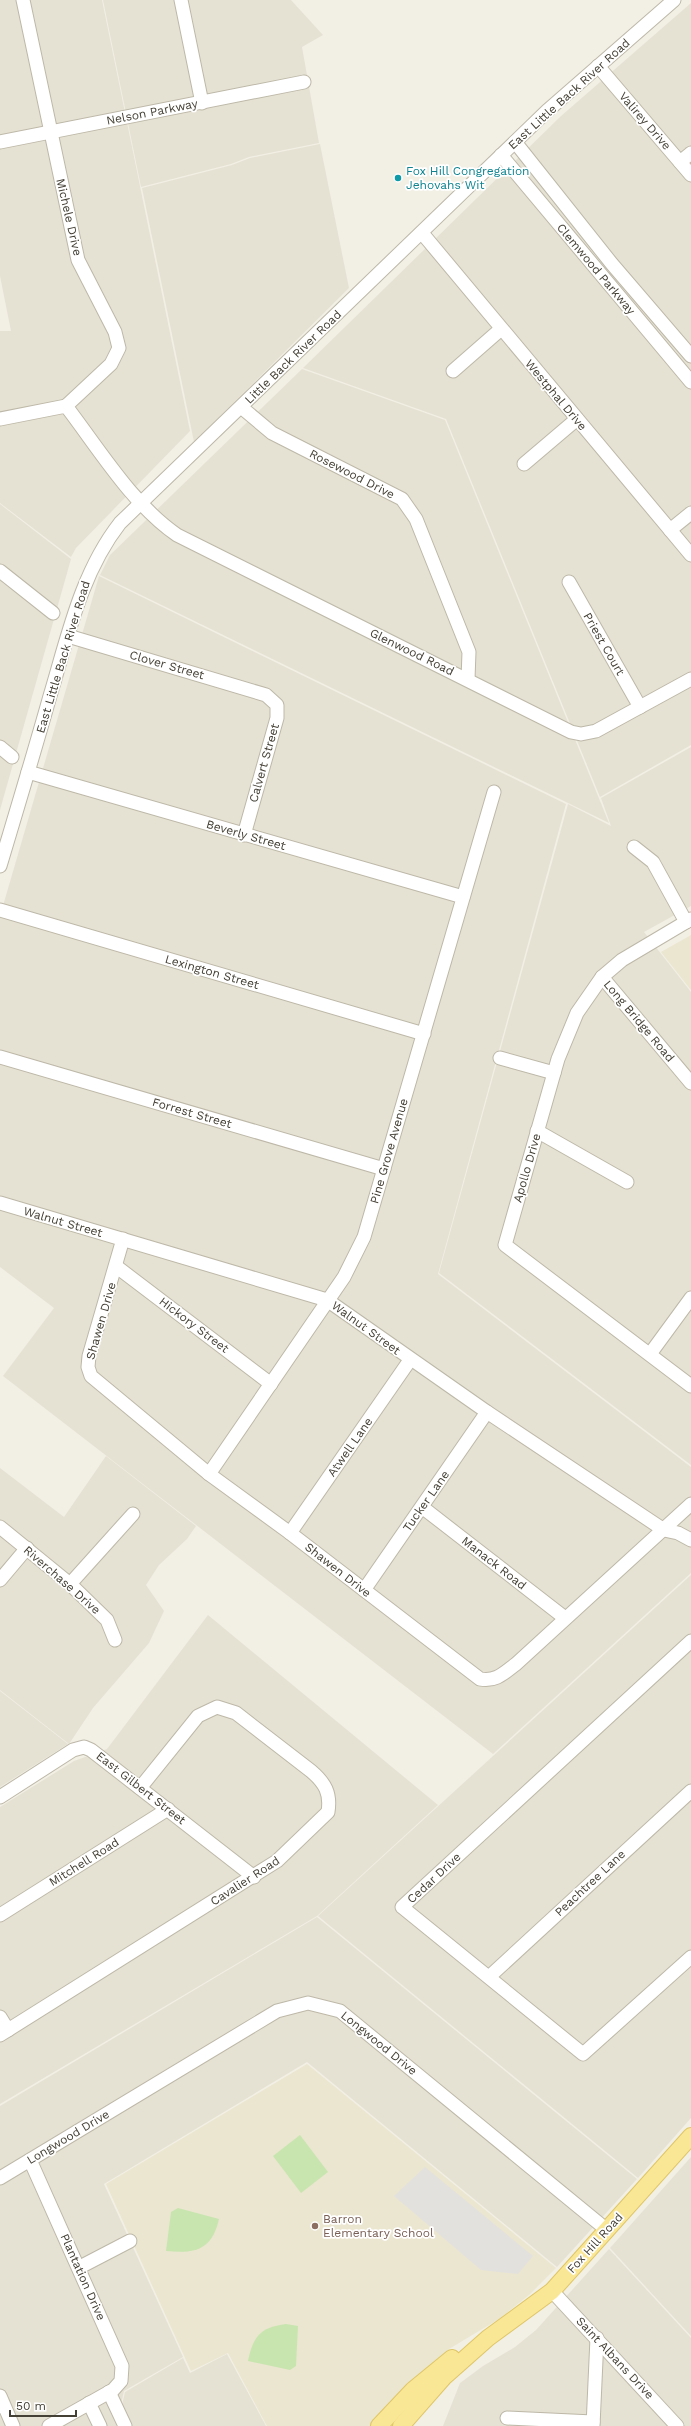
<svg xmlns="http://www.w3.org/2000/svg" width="691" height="2426" font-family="'Work Sans',sans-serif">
<rect width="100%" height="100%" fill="#f2efe5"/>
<!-- residential -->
<g fill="#e6e2d3">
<polygon points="0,0 102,0 190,431 76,548 71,557 0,503 0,331 11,331 0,276"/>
<polygon points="103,0 291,0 323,35 302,47 319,143 249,157 231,164 141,187"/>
<polygon points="691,3 691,745 600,797 446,419 303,368 561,116"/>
<polygon points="320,144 349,288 194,442 142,188 232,165 250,158"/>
<polygon points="302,369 445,420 609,823 100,575 110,555"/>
<polygon points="0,504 71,559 0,810"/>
<polygon points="99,576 566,804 438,1274 691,1467 691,1573 493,1754 3,1376 54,1308 0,1267 0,916"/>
<polygon points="691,747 691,906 644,932 691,992 691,1465 439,1273 568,804 611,826 601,798"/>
<polygon points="106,1456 196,1526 187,1539 159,1565 146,1585 164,1611 149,1643 93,1708 69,1744 0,1690 0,1468 64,1517"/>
<polygon points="691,1575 691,2118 638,2178 318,1916"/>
<polygon points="208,1615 438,1805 317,1916 0,2104 0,1807 74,1761 107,1749"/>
<polygon points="0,1691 68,1744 0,1787"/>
<polygon points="317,1917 637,2179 557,2267 307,2062 104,2184 183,2357 124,2391 116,2426 0,2426 0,2106"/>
<polygon points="691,2157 691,2336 610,2248"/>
<polygon points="609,2249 691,2338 691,2426 443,2426 460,2383 483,2366 515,2347 536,2330"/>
<polygon points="227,2354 266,2426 117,2426 125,2392 183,2358 190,2373"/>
</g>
<!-- education -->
<g fill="#ebe6d0">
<polygon points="691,935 691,990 661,952"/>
<polygon points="307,2064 556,2268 529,2295 499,2319 449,2349 386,2408 372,2426 267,2426 228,2353 191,2371 106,2184"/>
</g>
<!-- green -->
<g fill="#c8e5af">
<polygon points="300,2135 328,2172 301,2193 273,2156"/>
<path d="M178,2208L219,2219C212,2250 195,2254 166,2251L171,2212Z"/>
<path d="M286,2324L298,2326L296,2366L290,2370L248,2361C253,2336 261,2327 286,2324Z"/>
</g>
<!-- parking -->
<polygon fill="#e3e1dd" points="425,2167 533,2256 518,2274 481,2270 394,2196"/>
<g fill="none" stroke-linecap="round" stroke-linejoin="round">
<defs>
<g id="minor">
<polyline points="23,0 78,260 115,332 119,348 111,364 66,406"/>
<polyline points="181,0 202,103"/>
<polyline points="598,66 691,175"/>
<polyline points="0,142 304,82"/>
<polyline points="515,142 612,264 691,356"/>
<polyline points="501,155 691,382"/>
<polyline points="680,162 691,153"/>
<polyline points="422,233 691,555"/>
<polyline points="453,371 501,329"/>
<polyline points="241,407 272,433 402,499 416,519 469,652 468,679"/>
<path d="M0,419L66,406C99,449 132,504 177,535L571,732L581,734L596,731L691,679"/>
<polyline points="524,464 577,419"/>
<polyline points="670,530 691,513"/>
<polyline points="0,571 53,613"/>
<polyline points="569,582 640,707"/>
<polyline points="68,636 266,695 277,705 277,718 244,835"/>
<polyline points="0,747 12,757"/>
<polyline points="28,772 463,897"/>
<polyline points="634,847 653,862 686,922"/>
<path d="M0,866C17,809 34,753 50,696C68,636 81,573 120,523L547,111L674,0"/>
<polyline points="0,910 424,1034"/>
<polyline points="691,919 622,960 602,977 577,1013 558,1059 505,1245 691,1386"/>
<polyline points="602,977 691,1083"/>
<polyline points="0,1057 384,1169"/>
<polyline points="500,1058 554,1073"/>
<polyline points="537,1131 627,1182"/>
<polyline points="0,1203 327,1300 487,1412 664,1530 678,1533 691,1540"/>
<path d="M123,1239L89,1356L88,1367L91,1376L209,1474L290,1533L480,1679C496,1682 504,1673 516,1664L691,1504"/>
<polyline points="117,1267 271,1384"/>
<polyline points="650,1354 691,1298"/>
<polyline points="209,1474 344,1277 364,1237 494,792"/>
<polyline points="422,1507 565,1618"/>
<polyline points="0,1527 70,1584 107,1620 115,1640"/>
<polyline points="290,1533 410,1360"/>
<polyline points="0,1580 27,1548"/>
<polyline points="70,1584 133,1514"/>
<polyline points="364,1590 487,1412"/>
<polyline points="691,1641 402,1907 583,2054 691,1957"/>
<polyline points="0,1797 73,1750 84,1747 91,1750 254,1877"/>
<polyline points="0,1915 168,1809"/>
<polyline points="490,1976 691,1791"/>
<polyline points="0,2017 8,2030"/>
<path d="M0,2035L277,1861L328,1812C331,1793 325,1783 311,1771L236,1713L217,1707L198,1716L140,1788"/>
<polyline points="30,2160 122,2366 121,2381 113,2390 49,2426"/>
<polyline points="0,2178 277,2011 308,2003 340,2011 607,2230"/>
<polyline points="80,2267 130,2241"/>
<polyline points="552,2291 677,2426"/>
<polyline points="109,2392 125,2426"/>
<polyline points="0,2396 13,2426"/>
<polyline points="89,2403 100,2426"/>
<polyline points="507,2418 593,2422"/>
<polyline points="593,2426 597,2338"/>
</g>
<g id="major">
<polyline points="379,2426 413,2390 452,2358"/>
<polyline points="401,2426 444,2377 488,2338 552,2291 691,2136"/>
</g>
</defs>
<!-- minor casing -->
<use href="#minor" stroke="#bdb8a8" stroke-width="15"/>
<!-- major casing -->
<use href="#major" stroke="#dfc666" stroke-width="18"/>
<!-- minor -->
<use href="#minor" stroke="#fff" stroke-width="13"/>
<!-- major -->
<use href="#major" stroke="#fae796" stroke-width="16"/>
</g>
<!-- markers -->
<circle fill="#0f9aa8" stroke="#fff" stroke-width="1.5" cx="398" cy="178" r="4"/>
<circle fill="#8d6e63" stroke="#fff" stroke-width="1.5" cx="315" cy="2226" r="4"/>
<g text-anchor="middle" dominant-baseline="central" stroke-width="3.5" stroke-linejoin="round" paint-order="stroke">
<!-- street labels -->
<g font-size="12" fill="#444035" stroke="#fff">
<text transform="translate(569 94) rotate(-42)">East Little Back River Road</text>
<text transform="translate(152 112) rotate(-11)">Nelson Parkway</text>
<text transform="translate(645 121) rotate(49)">Valirey Drive</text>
<text transform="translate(69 217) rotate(77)">Michele Drive</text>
<text transform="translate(596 269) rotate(50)">Clemwood Parkway</text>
<text transform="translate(293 357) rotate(-44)">Little Back River Road</text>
<text transform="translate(556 395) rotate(50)">Westphal Drive</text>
<text transform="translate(352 474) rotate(27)">Rosewood Drive</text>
<text transform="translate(604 644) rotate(60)">Priest Court</text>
<text transform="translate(412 652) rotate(26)">Glenwood Road</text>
<text transform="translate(63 657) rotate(-73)">East Little Back River Road</text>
<text transform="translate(167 665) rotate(16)">Clover Street</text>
<text transform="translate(264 763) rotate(-74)">Calvert Street</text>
<text transform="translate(246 835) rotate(16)">Beverly Street</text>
<text transform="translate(212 972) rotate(16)">Lexington Street</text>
<text transform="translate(639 1021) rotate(50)">Long Bridge Road</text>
<text transform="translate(192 1113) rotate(16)">Forrest Street</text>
<text transform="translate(389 1151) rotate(-74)">Pine Grove Avenue</text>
<text transform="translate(527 1168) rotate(-74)">Apollo Drive</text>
<text transform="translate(63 1222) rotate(16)">Walnut Street</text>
<text transform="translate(101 1321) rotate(-74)">Shawen Drive</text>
<text transform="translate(194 1325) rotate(37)">Hickory Street</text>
<text transform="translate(366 1328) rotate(36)">Walnut Street</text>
<text transform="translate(350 1447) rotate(-55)">Atwell Lane</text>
<text transform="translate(426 1501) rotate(-55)">Tucker Lane</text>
<text transform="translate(494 1563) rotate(38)">Manack Road</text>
<text transform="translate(338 1570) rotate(38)">Shawen Drive</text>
<text transform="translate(62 1580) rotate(41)">Riverchase Drive</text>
<text transform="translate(141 1788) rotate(38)">East Gilbert Street</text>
<text transform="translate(84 1862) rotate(-32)">Mitchell Road</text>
<text transform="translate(434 1878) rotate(-43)">Cedar Drive</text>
<text transform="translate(245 1881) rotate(-33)">Cavalier Road</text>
<text transform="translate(590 1883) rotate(-43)">Peachtree Lane</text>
<text transform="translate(379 2043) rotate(39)">Longwood Drive</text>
<text transform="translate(68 2137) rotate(-31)">Longwood Drive</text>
<text transform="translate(595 2243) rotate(-48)">Fox Hill Road</text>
<text transform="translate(83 2277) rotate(66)">Plantation Drive</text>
<text transform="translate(615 2358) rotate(47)">Saint Albans Drive</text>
</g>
<!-- culture labels -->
<g font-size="12" fill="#0d838f" stroke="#fff" text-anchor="start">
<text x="406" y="171">Fox Hill Congregation<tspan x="406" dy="14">Jehovahs Wit</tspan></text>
</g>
<!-- education labels -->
<g font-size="12" fill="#785e54" stroke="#fff" text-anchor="start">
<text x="323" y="2219">Barron<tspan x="323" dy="14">Elementary School</tspan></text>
</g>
</g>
<!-- scale -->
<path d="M10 2410v6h66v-6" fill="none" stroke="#444035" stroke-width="2"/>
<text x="16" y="2410" font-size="12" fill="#444035" stroke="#ffffff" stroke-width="3" paint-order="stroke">50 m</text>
</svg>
